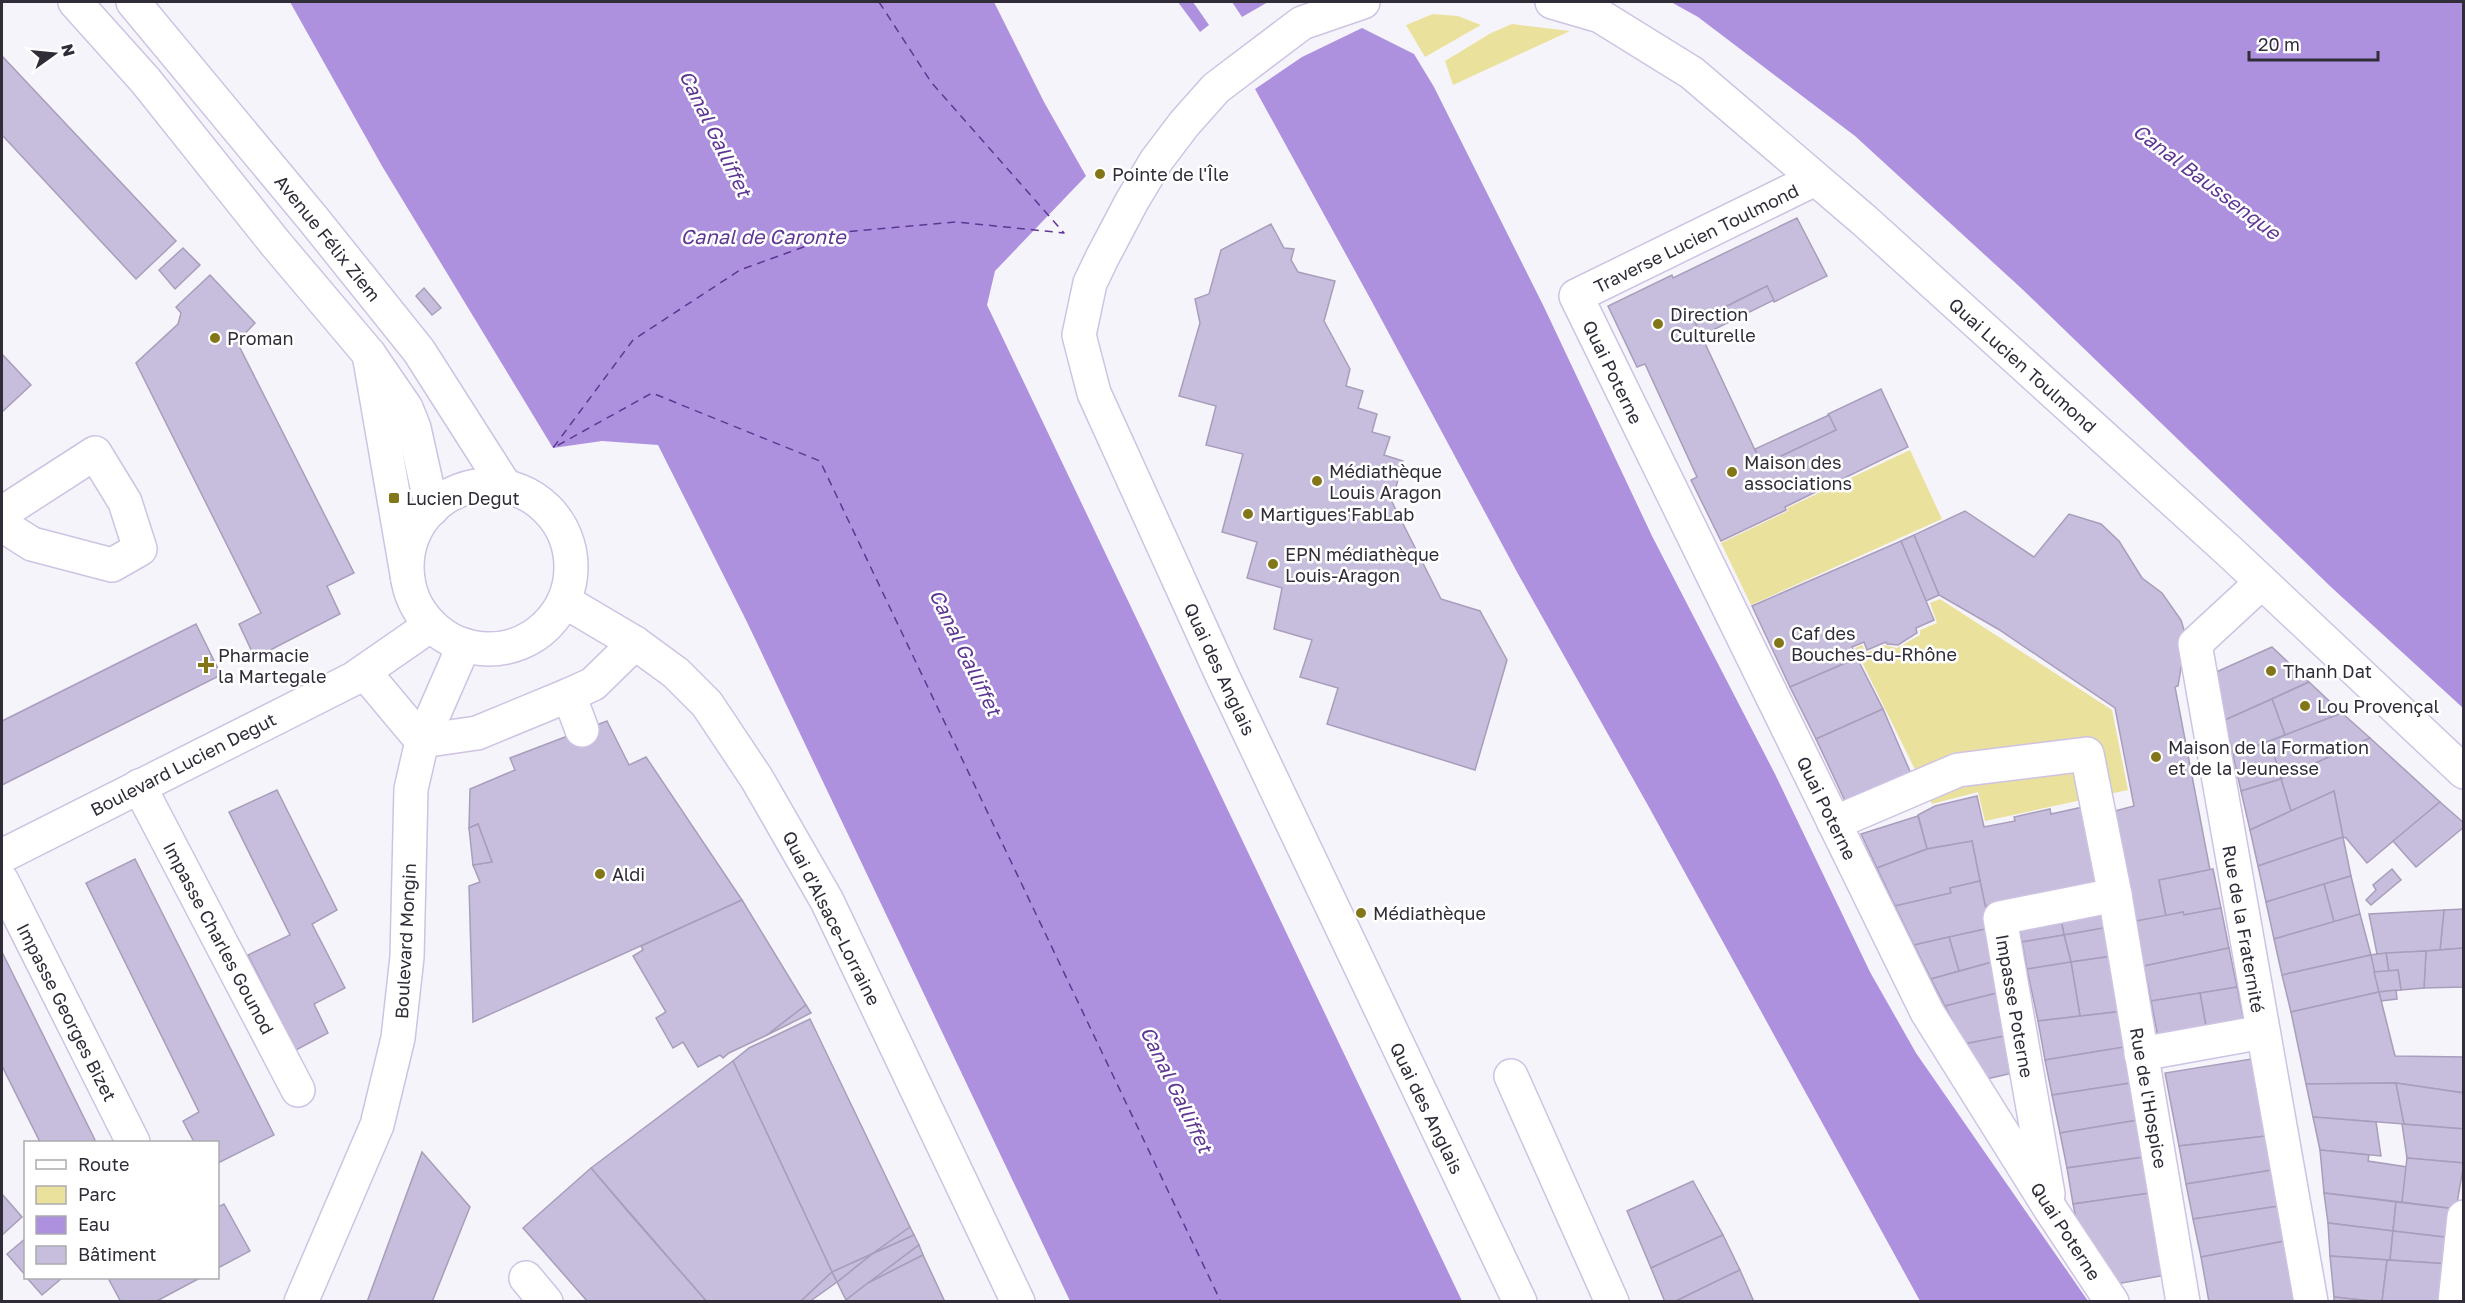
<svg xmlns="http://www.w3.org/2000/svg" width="2465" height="1303" font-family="'Golos Text',sans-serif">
<rect width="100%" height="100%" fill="#f6f4fb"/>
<!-- green -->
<g fill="#eae19c">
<polygon points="1433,14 1458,16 1481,25 1425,57 1406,25"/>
<polygon points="1512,24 1570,31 1453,85 1445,61 1491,33"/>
<polygon points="1910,450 1942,519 1751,605 1721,543 1788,511 1787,508"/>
<polygon points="1940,599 2112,710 2128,790 1985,821 1978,792 1932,804 1855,648 1862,645 1866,653 1884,645 1897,648 1920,635 1920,630 1937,623 1930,603"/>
</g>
<!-- water -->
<g fill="#ad91df">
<polygon points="290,2 994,2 1044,102 1086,176 995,271 987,305 1462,1301 1070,1301 746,620 658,445 602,441 553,448 382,166"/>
<polygon points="1178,2 1193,2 1209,25 1200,32"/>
<polygon points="1232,2 1268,2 1242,17"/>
<polygon points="1671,2 2463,2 2463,708 2331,587 2021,288 1855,136 1698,17"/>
<polygon points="1362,28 1414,54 1434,87 1544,307 1652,536 1775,774 1870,972 1916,1053 2088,1301 1920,1301 1650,809 1517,572 1371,300 1255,89 1302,57"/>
</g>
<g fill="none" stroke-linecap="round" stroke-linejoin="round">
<!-- ferry -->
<polyline stroke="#5e3793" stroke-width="1.5" stroke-dasharray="8 6" stroke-linecap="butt" points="879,2 931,82 1064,233 956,222 845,232 740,270 633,340 553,448 652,393 820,461 1221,1302"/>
</g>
<!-- building -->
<g fill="#c7bddc" stroke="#a89ebc" stroke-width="1.5">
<polygon points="2,56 176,241 136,279 2,135"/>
<polygon points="1797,218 1827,276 1774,302 1767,286 1695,322 1762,465 1836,430 1828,414 1881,389 1908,447 1785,507 1786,510 1721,541 1691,480 1697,477 1645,364 1637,367 1608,306 1672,275 1673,278"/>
<polygon points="1271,224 1284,248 1294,249 1291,260 1298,272 1335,281 1324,321 1350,369 1346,386 1363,391 1358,408 1377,414 1372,432 1390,437 1384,455 1403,461 1392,502 1441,599 1480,611 1507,660 1475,770 1327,724 1338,688 1300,677 1312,640 1274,629 1282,588 1247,578 1257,542 1222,532 1243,454 1206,445 1216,406 1179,396 1200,323 1195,299 1209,294 1221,250"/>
<polygon points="183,248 200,265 175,289 159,270"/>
<polygon points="210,275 255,323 237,342 354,573 327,586 340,614 255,658 239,624 261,613 136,363 178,324 181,313 176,307"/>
<polygon points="1767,286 1774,300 1701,336 1695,322"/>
<polygon points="424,288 441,308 432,315 416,296"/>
<polygon points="2,354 31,385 2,412"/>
<polygon points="1829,415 1836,430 1762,465 1755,449"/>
<polygon points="1965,511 2034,557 2069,514 2101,524 2119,541 2142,578 2162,593 2181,620 2185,633 2183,656 2178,686 2175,687 2210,870 2159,880 2166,916 2136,921 2111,812 2134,806 2115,708 1998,629 1939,595 1914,535"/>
<polygon points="1914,535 1939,595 1926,601 1901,541"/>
<polygon points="1901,541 1934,620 1916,628 1917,633 1898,645 1887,644 1886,642 1867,650 1864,642 1852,647 1857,658 1790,687 1752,606"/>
<polygon points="196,624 221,675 2,785 2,721"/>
<polygon points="2272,647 2309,682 2225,720 2214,673"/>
<polygon points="1857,658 1883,709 1816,739 1790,687"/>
<polygon points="2309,682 2342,713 2285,735 2272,699"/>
<polygon points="2272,699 2285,735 2233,755 2225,720"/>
<polygon points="1883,709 1912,776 1846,803 1816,739"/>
<polygon points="2342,713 2370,738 2281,779 2270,741"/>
<polygon points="607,721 629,765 646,757 742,900 473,1022 469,886 480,882 473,865 492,862 478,824 469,828 470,789 515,770 510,758"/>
<polygon points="2370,738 2440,802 2367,863 2346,838 2343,837 2334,791 2291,811 2281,779"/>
<polygon points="2270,741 2281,779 2241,791 2233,755"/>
<polygon points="2281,779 2291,811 2250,830 2241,791"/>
<polygon points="277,790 337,910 312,924 345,988 314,1004 328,1033 296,1050 248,955 290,935 229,812"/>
<polygon points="2334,791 2343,837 2258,866 2250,830"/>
<polygon points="1977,796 1984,827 2015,821 2014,817 2050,809 2051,814 2083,807 2099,884 1985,906 1972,841 1927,849 1918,815 1935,806"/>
<polygon points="2440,802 2464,823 2464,827 2416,867 2393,841"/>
<polygon points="1918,816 1927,849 1877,868 1861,834"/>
<polygon points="478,824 492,862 473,865 469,828"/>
<polygon points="2343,837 2351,876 2266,902 2258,866"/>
<polygon points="1972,841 1980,881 1950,888 1951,893 1895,906 1877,868 1927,849"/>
<polygon points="135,859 274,1135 218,1163 218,1142 194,1142 183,1121 199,1112 86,883"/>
<polygon points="2213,869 2221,908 2184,915 2183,912 2166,916 2159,880"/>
<polygon points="2392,869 2401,880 2371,905 2366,900 2376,890 2373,885"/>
<polygon points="2351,876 2360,914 2334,922 2324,884"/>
<polygon points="1980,881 1990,928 1914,945 1895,906 1951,893 1950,888"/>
<polygon points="2324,884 2334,922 2274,939 2266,902"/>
<polygon points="742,900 806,1005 767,1035 729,1053 723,1058 720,1055 698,1067 683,1042 673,1048 656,1018 666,1012 633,956 643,950 641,946"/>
<polygon points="2103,900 2109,927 2064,935 2059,909"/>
<polygon points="2221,908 2229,948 2144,966 2136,921 2183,912 2184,915"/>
<polygon points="2059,909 2064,935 2022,942 2017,918"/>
<polygon points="2464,909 2464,948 2440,950 2444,910"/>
<polygon points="2444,910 2440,950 2377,954 2369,914"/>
<polygon points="2360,914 2371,955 2282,975 2274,939"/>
<polygon points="2109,927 2113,956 2071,962 2064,935"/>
<polygon points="1990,928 1996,961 1959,971 1949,937"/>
<polygon points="2064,935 2071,962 2027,969 2022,942"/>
<polygon points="1949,937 1959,971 1931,979 1914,945"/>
<polygon points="2229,948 2237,987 2151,1001 2144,966"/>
<polygon points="2464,948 2464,987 2424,988 2426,951"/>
<polygon points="2426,951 2424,988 2401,990 2398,970 2389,972 2386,953"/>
<polygon points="2,952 96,1142 40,1142 2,1066"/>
<polygon points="2386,953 2389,972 2374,972 2370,955"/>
<polygon points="2371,955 2379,992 2291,1012 2282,975"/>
<polygon points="2113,956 2124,1011 2080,1016 2071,962"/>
<polygon points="1996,961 2001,992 1945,1006 1931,979"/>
<polygon points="2071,962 2080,1016 2038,1021 2027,969"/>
<polygon points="2398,970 2401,990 2379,992 2374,972"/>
<polygon points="2237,987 2245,1027 2207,1032 2200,993"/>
<polygon points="2396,990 2397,999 2381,1001 2379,992"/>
<polygon points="2001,992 2010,1035 1964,1044 1945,1006"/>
<polygon points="2379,992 2395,1056 2464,1057 2464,1093 2396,1083 2306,1084 2291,1012"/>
<polygon points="2200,993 2207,1032 2159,1043 2151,1001"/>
<polygon points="806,1005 811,1013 767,1035"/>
<polygon points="2124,1011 2130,1046 2045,1060 2038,1021"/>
<polygon points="810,1019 910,1227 872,1254 832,1272 733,1061 749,1048"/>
<polygon points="2010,1035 2017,1072 1978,1081 1964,1044"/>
<polygon points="2130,1046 2137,1082 2052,1095 2045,1060"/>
<polygon points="2251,1059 2266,1136 2179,1146 2165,1073"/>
<polygon points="733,1061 832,1272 800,1302 707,1302 591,1168"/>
<polygon points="2137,1082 2144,1119 2060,1133 2052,1095"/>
<polygon points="2396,1083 2404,1124 2313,1117 2306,1084"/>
<polygon points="2396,1083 2464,1093 2464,1129 2404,1124"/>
<polygon points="2313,1117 2376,1122 2381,1156 2320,1150"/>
<polygon points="2144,1119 2151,1156 2067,1168 2060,1133"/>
<polygon points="2402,1124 2464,1129 2464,1163 2407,1158"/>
<polygon points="2266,1136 2272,1170 2186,1184 2179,1146"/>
<polygon points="2320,1150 2369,1155 2368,1161 2407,1167 2402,1202 2324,1193"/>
<polygon points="422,1152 470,1207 432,1302 367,1302"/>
<polygon points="2151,1156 2157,1192 2073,1204 2067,1168"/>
<polygon points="2407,1158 2464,1163 2456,1209 2402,1202"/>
<polygon points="591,1168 630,1214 707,1302 588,1302 523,1228"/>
<polygon points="2272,1170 2279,1206 2193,1219 2186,1184"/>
<polygon points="1693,1181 1723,1235 1651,1268 1627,1211"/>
<polygon points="2157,1192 2172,1274 2111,1285 2081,1243 2073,1204"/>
<polygon points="2324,1193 2396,1202 2393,1231 2328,1223"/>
<polygon points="2,1194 22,1217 2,1235"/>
<polygon points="2396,1202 2456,1209 2452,1238 2393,1231"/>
<polygon points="224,1204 250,1251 218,1268 218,1207"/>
<polygon points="2279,1206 2285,1241 2201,1257 2193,1219"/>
<polygon points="2328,1223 2393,1231 2390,1260 2330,1256"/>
<polygon points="910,1227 914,1235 872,1254"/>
<polygon points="2393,1231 2452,1238 2450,1264 2390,1260"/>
<polygon points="914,1235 919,1245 846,1300 837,1282 872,1254"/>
<polygon points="1723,1235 1740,1270 1674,1302 1665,1302 1651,1268"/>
<polygon points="26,1238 26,1276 7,1254"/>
<polygon points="2285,1241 2297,1302 2209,1302 2201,1257"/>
<polygon points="919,1245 923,1255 868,1283"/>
<polygon points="872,1254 837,1282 832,1272"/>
<polygon points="923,1255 945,1302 847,1302 846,1300 868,1283"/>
<polygon points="2330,1256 2387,1260 2382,1302 2334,1297"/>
<polygon points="2387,1260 2450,1264 2447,1302 2382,1302"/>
<polygon points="1740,1270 1754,1302 1674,1302 1723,1278"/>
<polygon points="832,1272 837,1282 809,1302 800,1302"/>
<polygon points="27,1278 62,1278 42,1295"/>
<polygon points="108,1278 200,1278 155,1302 121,1302"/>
<polygon points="2334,1297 2379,1302 2334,1302"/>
</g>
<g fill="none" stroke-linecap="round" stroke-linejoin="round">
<defs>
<g id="minor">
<polyline points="1363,2 1302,23 1216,88 1184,124 1156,161 1132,201 1102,258 1090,283 1079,335 1094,393 1222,675 1520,1302"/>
<polyline points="1552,2 1600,16 1692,73 1865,221 2229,551 2464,772"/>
<polyline points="1815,179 1576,296 1927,1012 2051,1210 2112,1302"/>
<polyline points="369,354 408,580"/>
<polyline points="2,513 95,453 125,502 140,549 112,565 32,544 2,525"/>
<polyline points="2261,583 2195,644 2311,1302"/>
<polyline points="365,673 422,741 477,733 569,695 593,684 635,643"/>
<polyline points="569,695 582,730"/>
<polyline points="139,786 298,1090"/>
<polyline points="1834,823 1958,770 2087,754 2115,895 2183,1302"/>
<polyline points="2,856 353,679 431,625"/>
<polyline points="2,881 133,1142"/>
<polyline points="2141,1054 2263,1032"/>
<polyline points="1511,1076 1612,1302"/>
<polyline points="2048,1194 2000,918 2115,895"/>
<polyline points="526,1278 546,1302"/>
<polyline points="301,1302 377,1125 398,1038 407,957 411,789 422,741 464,645"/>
<polyline points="2455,1302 2464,1217"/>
</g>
<g id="major">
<polyline points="75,2 145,80 276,244 369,354 406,408 414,428 432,509"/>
<polyline points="133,2 314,220 419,351 505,486"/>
<circle cx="489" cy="567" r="82"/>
<polyline points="564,601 635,643 676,673 707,704 757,779 827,901 1018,1302"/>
</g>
</defs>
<!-- minor casing -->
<use href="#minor" stroke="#cec3e3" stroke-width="36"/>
<!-- major casing -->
<use href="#major" stroke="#cec3e3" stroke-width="36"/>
<!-- minor -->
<use href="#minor" stroke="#fff" stroke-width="33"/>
<!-- major -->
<use href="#major" stroke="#fff" stroke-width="33"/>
</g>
<!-- markers -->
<g fill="#827619" stroke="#fff" stroke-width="2">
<circle cx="1100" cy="174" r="6"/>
<circle cx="1658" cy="324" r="6"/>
<circle cx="215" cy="338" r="6"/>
<circle cx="1732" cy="472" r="6"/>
<circle cx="1317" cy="481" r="6"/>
<rect x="388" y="492" width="12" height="12" rx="3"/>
<circle cx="1248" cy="514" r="6"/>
<circle cx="1273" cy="564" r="6"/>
<circle cx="1779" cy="643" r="6"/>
<path d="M203 656h6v6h6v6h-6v6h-6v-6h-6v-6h6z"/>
<circle cx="2271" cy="671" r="6"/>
<circle cx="2305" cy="706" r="6"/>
<circle cx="2156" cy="757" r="6"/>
<circle cx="600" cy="874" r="6"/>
<circle cx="1361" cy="913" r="6"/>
</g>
<g text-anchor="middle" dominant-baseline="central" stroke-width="5" stroke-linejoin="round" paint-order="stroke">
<!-- poi labels -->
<g font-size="18" fill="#302c38" stroke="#fff" text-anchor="start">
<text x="1112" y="174">Pointe de l'Île</text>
<text x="1670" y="314">Direction<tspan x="1670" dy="21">Culturelle</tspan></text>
<text x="227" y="338">Proman</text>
<text x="1744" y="462">Maison des<tspan x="1744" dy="21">associations</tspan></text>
<text x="1329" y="471">Médiathèque<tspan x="1329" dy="21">Louis Aragon</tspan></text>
<text x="406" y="498">Lucien Degut</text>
<text x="1260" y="514">Martigues'FabLab</text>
<text x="1285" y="554">EPN médiathèque<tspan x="1285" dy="21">Louis-Aragon</tspan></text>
<text x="1791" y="633">Caf des<tspan x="1791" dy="21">Bouches-du-Rhône</tspan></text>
<text x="218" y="655">Pharmacie<tspan x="218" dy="21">la Martegale</tspan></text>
<text x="2283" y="671">Thanh Dat</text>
<text x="2317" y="706">Lou Provençal</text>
<text x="2168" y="747">Maison de la Formation<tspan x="2168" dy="21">et de la Jeunesse</tspan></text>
<text x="612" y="874">Aldi</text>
<text x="1373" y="913">Médiathèque</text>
</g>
<!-- street labels -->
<g font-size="18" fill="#302c38" stroke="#fff">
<text transform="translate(328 238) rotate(51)">Avenue Félix Ziem</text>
<text transform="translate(1696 238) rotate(-26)">Traverse Lucien Toulmond</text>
<text transform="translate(2023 365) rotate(42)">Quai Lucien Toulmond</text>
<text transform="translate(1613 372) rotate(64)">Quai Poterne</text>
<text transform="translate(1220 669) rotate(65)">Quai des Anglais</text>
<text transform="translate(183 764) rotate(-27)">Boulevard Lucien Degut</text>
<text transform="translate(1827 808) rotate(64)">Quai Poterne</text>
<text transform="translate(832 918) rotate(63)">Quai d'Alsace-Lorraine</text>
<text transform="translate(2244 929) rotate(80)">Rue de la Fraternité</text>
<text transform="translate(219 938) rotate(62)">Impasse Charles Gounod</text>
<text transform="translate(405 941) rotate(-87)">Boulevard Mongin</text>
<text transform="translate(2015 1006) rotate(80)">Impasse Poterne</text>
<text transform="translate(67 1012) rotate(63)">Impasse Georges Bizet</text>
<text transform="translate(2149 1098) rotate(80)">Rue de l'Hospice</text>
<text transform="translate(1427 1108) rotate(64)">Quai des Anglais</text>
<text transform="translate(2066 1231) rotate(57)">Quai Poterne</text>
</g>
<!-- water labels -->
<g font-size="20" font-style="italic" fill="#5e3793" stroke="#fff">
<text transform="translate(716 133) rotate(64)">Canal Galliffet</text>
<text transform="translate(2207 181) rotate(37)">Canal Baussenque</text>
<text x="763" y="236">Canal de Caronte</text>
<text transform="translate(966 652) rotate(64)">Canal Galliffet</text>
<text transform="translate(1177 1089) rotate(64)">Canal Galliffet</text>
</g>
</g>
<!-- border -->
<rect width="2465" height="1303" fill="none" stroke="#302c38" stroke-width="6"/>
<!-- legend -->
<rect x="24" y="1141" width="195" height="138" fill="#ffffff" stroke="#acabaf" stroke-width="1.5"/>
<rect x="36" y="1160" width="30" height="9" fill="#ffffff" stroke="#acabaf" stroke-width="1.5"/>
<text x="78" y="1171" font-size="18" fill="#302c38">Route</text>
<rect x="36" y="1186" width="30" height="18" fill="#eae19c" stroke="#acabaf" stroke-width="1.5"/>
<text x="78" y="1201" font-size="18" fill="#302c38">Parc</text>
<rect x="36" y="1216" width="30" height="18" fill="#ad91df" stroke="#acabaf" stroke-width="1.5"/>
<text x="78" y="1231" font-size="18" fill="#302c38">Eau</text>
<rect x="36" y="1246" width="30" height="18" fill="#c7bddc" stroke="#acabaf" stroke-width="1.5"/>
<text x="78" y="1261" font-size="18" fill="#302c38">Bâtiment</text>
<!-- north arrow -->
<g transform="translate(54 54) rotate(75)" stroke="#ffffff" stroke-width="4.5" paint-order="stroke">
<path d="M0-4.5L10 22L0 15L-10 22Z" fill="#302c38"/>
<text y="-9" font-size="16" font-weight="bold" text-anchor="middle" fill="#302c38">N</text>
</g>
<!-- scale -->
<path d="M2249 51v9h129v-9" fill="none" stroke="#302c38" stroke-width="3"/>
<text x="2258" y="51" font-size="18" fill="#302c38" stroke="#ffffff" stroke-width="4.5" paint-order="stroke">20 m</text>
</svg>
